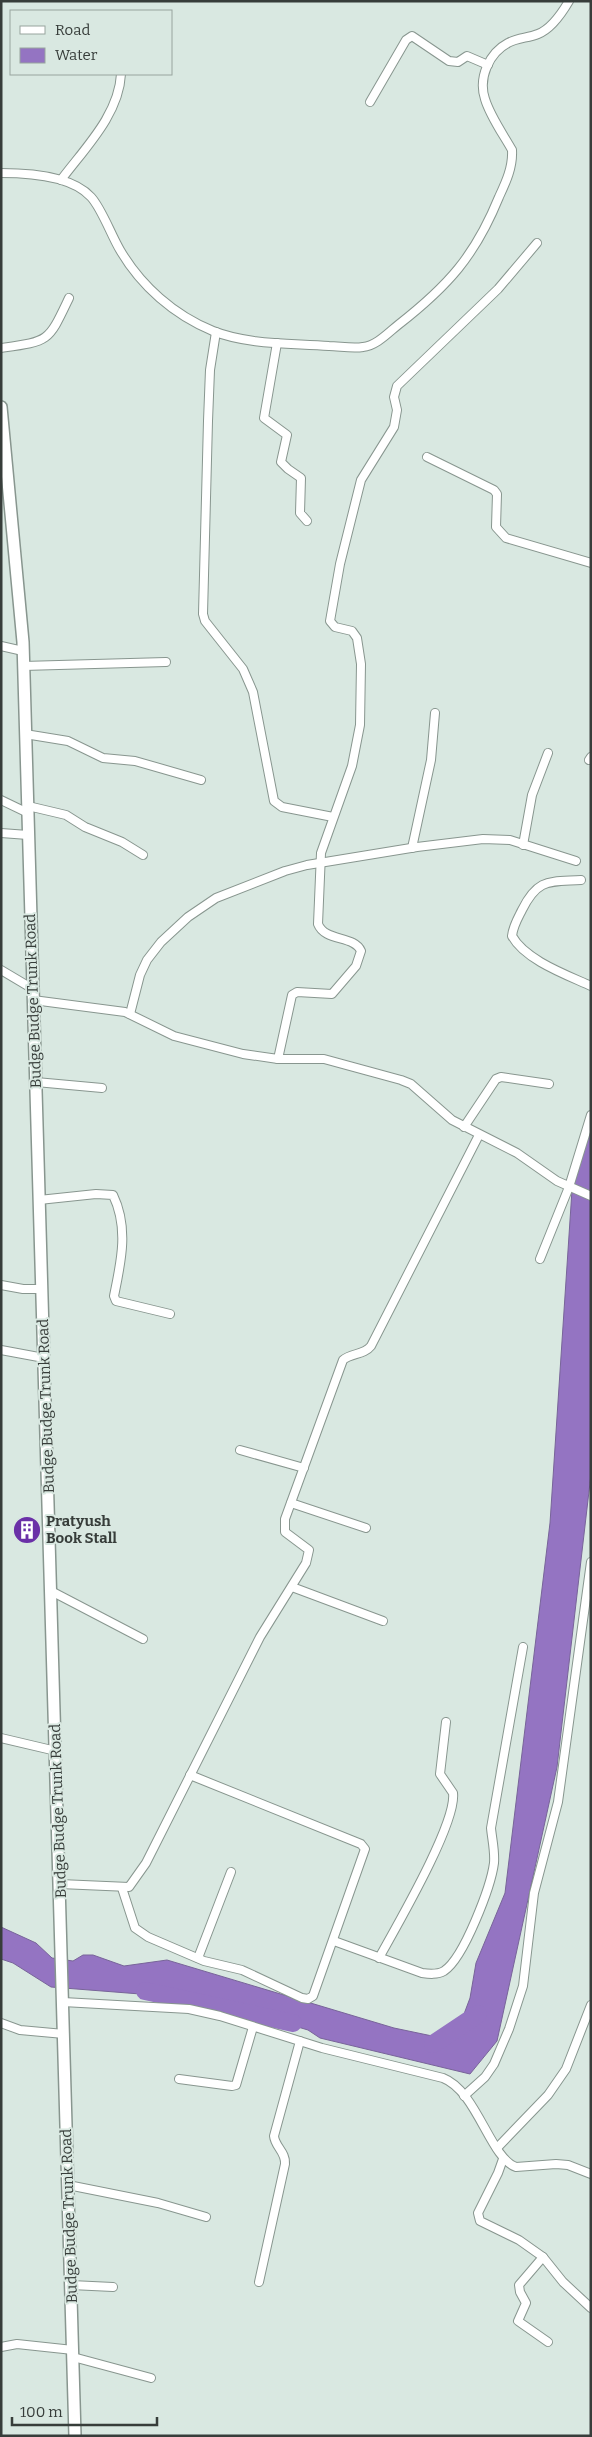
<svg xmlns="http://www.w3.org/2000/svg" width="592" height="2437" font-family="Bitter,serif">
<rect width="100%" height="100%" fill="#d9e8e1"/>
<!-- water -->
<polygon fill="#9474c2" stroke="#786499" points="591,1127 591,1474 557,1767 497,2041 470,2074 320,2038 308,2030 204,1999 51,1987 13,1963 1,1959 1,1927 36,1943 52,1958 73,1961 83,1955 93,1955 124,1966 167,1960 394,2028 437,2037 458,2030 470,1998 476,1963 505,1893 550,1523 572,1190"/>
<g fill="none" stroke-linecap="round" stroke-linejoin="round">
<!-- river -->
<g stroke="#9474c2" stroke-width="18">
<polyline points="145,1991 293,2023"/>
<polyline points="433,2044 478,2014"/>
</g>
<defs>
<g id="minor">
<polyline points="370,102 406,40 412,36 449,61 458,62 467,56 488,65"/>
<path d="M1,173C28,173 72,176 91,197C102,209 111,235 120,250C141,286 174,315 213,331C248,345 291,343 329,346C339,346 352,349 363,347C376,346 388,333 398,325C448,286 475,256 499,197C506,182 513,167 512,150C503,134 490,116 485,99C478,78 489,53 508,43C517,38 528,38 538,34C551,29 562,13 569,1"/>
<path d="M61,180C84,149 119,115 121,74"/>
<polyline points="216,332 210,370 208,421 203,614 205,621 243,669 253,692 274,801 282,807 333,817"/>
<polyline points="277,343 264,418 287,435 281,462 288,469 301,478 300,513 307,521"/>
<path d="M1,348C50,341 48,342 69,298"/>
<polyline points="427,457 494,490 497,494 496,527 506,538 591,563"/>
<polyline points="1,646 23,651"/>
<polyline points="23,666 166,662"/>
<polyline points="25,734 68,741 103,758 135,761 201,780"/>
<polyline points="589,760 591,757"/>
<polyline points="1,800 28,813"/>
<polyline points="28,806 66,815 85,827 122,842 143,855"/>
<polyline points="1,833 28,835"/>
<polyline points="523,845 532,795 548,753"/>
<polyline points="412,848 431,760 435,713"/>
<path d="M581,880C549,882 538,878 522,910C518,918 513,926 512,936C525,960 567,975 591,986"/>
<polyline points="1,970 33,989"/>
<polyline points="33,1000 125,1012 174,1036 243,1054 278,1059 324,1059 401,1080 411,1084 452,1120 517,1153 557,1181 591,1196"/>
<polyline points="130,1014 140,975 147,960 161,942 188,917 216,898 285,871 307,865 417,847 483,839 510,840 576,861"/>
<path d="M278,1059L292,995L297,992L332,994L356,966L361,951C354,935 325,942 318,924L321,853L352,766L360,725L361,664L357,638L352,631L335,627L330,621L340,564L361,480L394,427L397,410L394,397L397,386L498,289L537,243"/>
<polyline points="36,1082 102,1088"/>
<polyline points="464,1127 496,1079 501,1077 549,1084"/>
<path d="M39,1200L96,1194L113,1195C129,1228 121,1262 114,1296L116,1301L170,1314"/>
<polyline points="540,1259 569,1187 591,1115"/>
<polyline points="1,1285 23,1289 42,1289"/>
<polyline points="1,1350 44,1358"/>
<polyline points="240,1450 304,1468"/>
<polyline points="291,1503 366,1528"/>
<polyline points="292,1587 383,1621"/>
<polyline points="51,1591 143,1639"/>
<polyline points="1,1738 56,1751"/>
<path d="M60,1884L129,1887L146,1863L260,1637L306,1563L309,1550L285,1532V1519L343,1360C351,1353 364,1355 371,1346L479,1135"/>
<polyline points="122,1888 135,1928 148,1937 204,1961 242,1970 302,1998 308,1999 313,1996 365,1849 361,1844 190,1775"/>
<path d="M334,1941L422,1973C429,1974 437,1975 444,1971C464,1958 491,1886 494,1863C495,1851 492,1839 491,1828L523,1647"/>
<polyline points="198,1958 231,1872"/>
<path d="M379,1958C396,1927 457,1823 453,1793L440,1774L446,1722"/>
<path d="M63,2002L189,2009L220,2016L322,2048L443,2078C477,2091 490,2158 516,2167L556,2164L568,2165L591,2174"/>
<polyline points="1,2023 20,2030 64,2034"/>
<polyline points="179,2079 232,2086 236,2085 253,2027"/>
<polyline points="464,2096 485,2077 494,2064 509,2029 523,1986 534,1893 558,1802 591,1562"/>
<polyline points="497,2148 548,2095 566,2069 591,2005"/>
<polyline points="503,2159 498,2173 478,2213 480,2221 519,2240 543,2257 563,2282 591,2308"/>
<polyline points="68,2185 158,2203 206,2217"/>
<polyline points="543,2257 519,2285 520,2292 526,2303 518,2321 548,2342"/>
<path d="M259,2282L285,2164C286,2152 275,2147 274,2136L300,2041"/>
<polyline points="71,2285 113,2287"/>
<polyline points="1,2347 17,2344 73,2350"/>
<polyline points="73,2357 151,2378"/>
</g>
<polyline id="secondary" points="1,407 23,642 75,2436"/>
</defs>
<!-- minor casing -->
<use href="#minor" stroke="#88968f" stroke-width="10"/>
<!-- secondary casing -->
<use href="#secondary" stroke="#88968f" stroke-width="14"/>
<!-- minor -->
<use href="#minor" stroke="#fff" stroke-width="8"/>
<!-- secondary -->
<use href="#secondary" stroke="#fff" stroke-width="11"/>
</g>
<!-- icons -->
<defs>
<symbol id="building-disc" viewBox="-11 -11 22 22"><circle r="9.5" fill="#6a30a7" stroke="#d9e8e1"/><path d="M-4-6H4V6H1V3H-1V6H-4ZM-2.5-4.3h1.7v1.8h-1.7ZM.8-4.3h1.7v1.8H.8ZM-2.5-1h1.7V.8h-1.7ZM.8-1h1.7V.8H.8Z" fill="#fff"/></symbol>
</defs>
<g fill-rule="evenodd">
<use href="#building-disc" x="11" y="1514" width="32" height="32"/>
</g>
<g text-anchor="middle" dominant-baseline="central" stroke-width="4" stroke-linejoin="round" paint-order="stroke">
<!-- street labels -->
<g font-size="15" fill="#373d3a" stroke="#d9e8e1">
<text transform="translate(33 1001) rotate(-92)">Budge Budge Trunk Road</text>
<text transform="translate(46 1406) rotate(-92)">Budge Budge Trunk Road</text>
<text transform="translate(58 1811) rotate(-92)">Budge Budge Trunk Road</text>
<text transform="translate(69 2216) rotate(-92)">Budge Budge Trunk Road</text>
</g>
<!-- poi labels -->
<g font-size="15" font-weight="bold" fill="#373d3a" stroke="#d9e8e1" text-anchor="start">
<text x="46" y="1521">Pratyush<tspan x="46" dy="17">Book Stall</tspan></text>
</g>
</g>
<!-- border -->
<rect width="592" height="2437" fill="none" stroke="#373d3a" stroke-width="5"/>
<!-- legend -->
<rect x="10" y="10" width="162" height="65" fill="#d9e8e1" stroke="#98a49e"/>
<rect x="20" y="26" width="25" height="8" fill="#ffffff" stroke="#98a49e"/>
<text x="55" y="35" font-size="15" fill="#373d3a">Road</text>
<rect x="20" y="48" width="25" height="15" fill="#9474c2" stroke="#98a49e"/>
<text x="55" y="60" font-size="15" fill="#373d3a">Water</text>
<!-- scale -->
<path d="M12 2417v8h145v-8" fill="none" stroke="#373d3a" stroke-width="2.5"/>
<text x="20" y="2417" font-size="15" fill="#373d3a" stroke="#d9e8e1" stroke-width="4" paint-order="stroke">100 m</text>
</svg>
